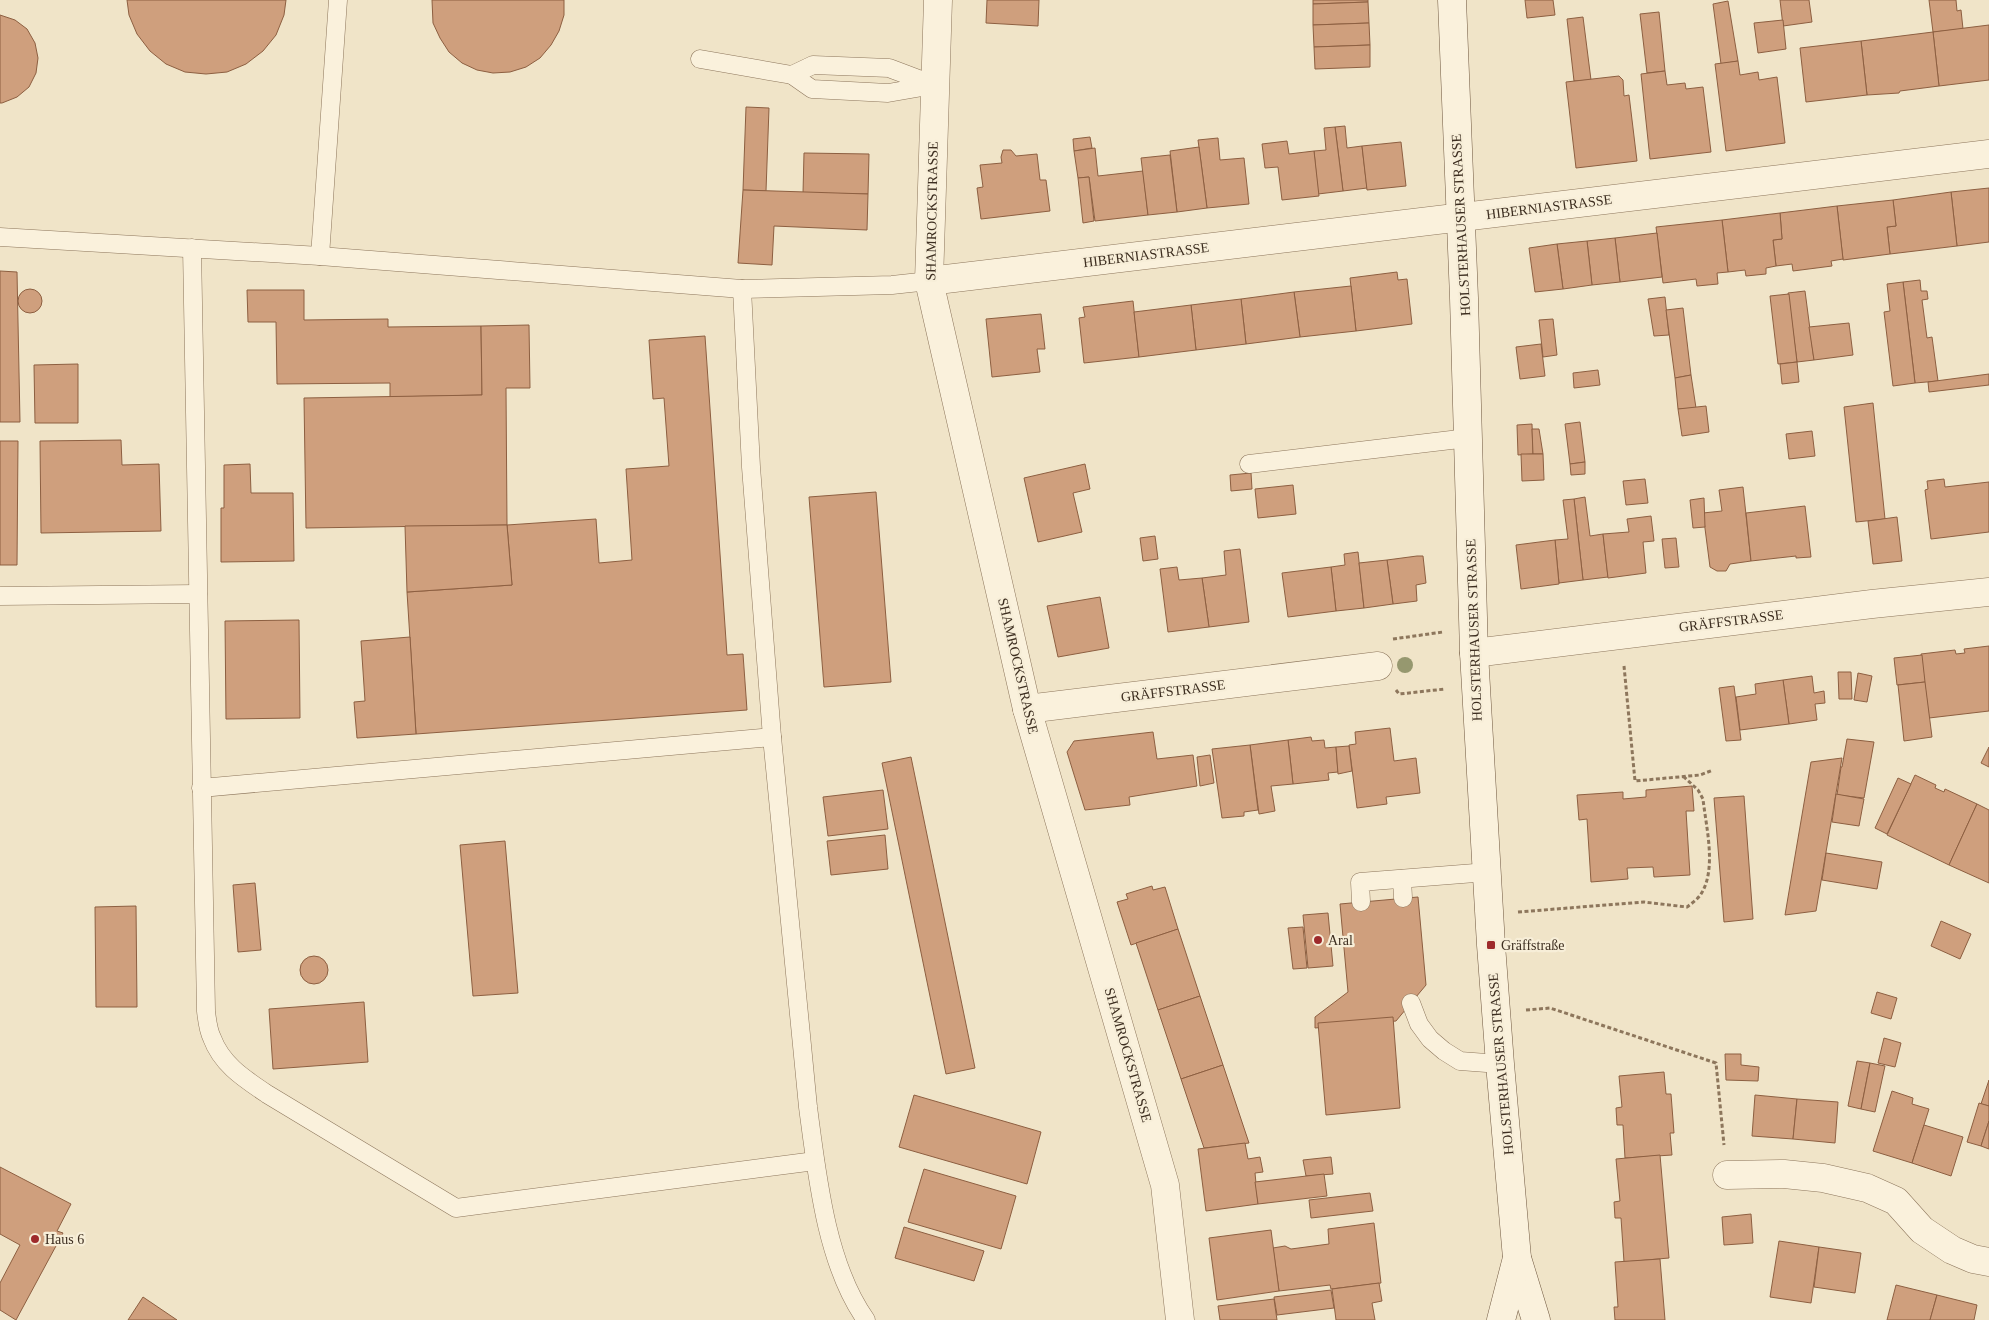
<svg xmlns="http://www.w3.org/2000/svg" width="1989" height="1320" font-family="Georgia,serif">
<rect width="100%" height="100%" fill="#f0e4c8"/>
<!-- building -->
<g fill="#cf9f7d" stroke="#8d5f41">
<polygon points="127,0 286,0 284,15 276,35 263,51 246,64 227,72 206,74 185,72 166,64 150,51 137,34 129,15"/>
<polygon points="432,0 564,0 564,15 559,31 551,45 540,58 526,67 510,72 493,73 477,70 462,63 449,52 440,38 433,23"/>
<polygon points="987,0 1039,0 1038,26 986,23"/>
<polygon points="1313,0 1368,0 1368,2 1313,4"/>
<polygon points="1525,0 1553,0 1555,15 1527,18"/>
<polygon points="1780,0 1809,0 1812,22 1783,26"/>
<polygon points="1929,0 1956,0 1957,11 1961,10 1963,29 1933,32"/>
<polygon points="1728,1 1738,61 1721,64 1713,4"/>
<polygon points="1368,2 1369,23 1313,25 1313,4"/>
<polygon points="1659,12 1665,71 1647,73 1640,14"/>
<polygon points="0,15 15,20 27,29 35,43 38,58 36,73 29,87 17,97 2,103 0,103"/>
<polygon points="1583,17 1591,80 1574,81 1567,19"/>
<polygon points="1783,20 1786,49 1758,53 1754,23"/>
<polygon points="1369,23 1370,45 1314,47 1313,25"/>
<polygon points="1989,25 1989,80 1939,86 1933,32"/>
<polygon points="1933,32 1939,86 1900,91 1899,93 1867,95 1861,41"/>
<polygon points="1861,41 1867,95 1806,102 1800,48"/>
<polygon points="1370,45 1370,67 1315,69 1314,47"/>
<polygon points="1738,61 1740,75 1758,72 1759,80 1777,77 1785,143 1726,151 1715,64"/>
<polygon points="1665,71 1667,85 1685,83 1686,89 1703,87 1711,152 1650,159 1641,74"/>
<polygon points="1619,76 1623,80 1624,96 1629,95 1637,161 1576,168 1566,82"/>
<polygon points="746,107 769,108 766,191 743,190"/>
<polygon points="1345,126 1347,148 1362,146 1367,188 1343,191 1335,127"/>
<polygon points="1335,127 1343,191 1318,194 1314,151 1326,150 1324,128"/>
<polygon points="1090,137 1092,148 1074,151 1073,139"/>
<polygon points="1218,138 1220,160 1244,158 1249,204 1207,208 1198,140"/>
<polygon points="1287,141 1289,154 1314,151 1319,196 1282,200 1278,167 1265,168 1262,144"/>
<polygon points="1401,142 1406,186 1367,190 1362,146"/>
<polygon points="1199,147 1207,208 1177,212 1170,151"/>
<polygon points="1095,148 1098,176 1143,171 1148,215 1095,221 1089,177 1078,178 1074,151"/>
<polygon points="1003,150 1011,150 1016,156 1037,154 1040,180 1046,180 1050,211 981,219 977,188 983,187 980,165 1002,163 1001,157"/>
<polygon points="804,153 869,154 868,194 803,193"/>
<polygon points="1170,155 1177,212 1148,215 1141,158"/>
<polygon points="1089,177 1094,221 1083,223 1078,178"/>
<polygon points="1989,188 1989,242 1957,246 1951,192"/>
<polygon points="743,190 868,194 867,230 774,226 772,265 738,263"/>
<polygon points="1951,192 1957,246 1890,254 1887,227 1896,226 1893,200"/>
<polygon points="1893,200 1896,226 1887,227 1890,254 1843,260 1837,206"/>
<polygon points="1837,206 1843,259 1831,261 1832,266 1793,271 1792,264 1776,266 1773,240 1782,239 1780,213"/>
<polygon points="1780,213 1782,239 1773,240 1776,266 1766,268 1766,274 1746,276 1745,270 1728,272 1722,220"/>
<polygon points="1722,220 1728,272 1717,273 1718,284 1697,286 1696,279 1663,283 1656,227"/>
<polygon points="1657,233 1662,277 1620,282 1615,238"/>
<polygon points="1615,238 1620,282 1592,285 1587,241"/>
<polygon points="1587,241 1592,285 1563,289 1557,244"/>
<polygon points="1557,244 1563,289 1535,292 1529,248"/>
<polygon points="0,271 17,272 20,422 0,422"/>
<polygon points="1397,272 1398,280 1407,279 1412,324 1356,331 1350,278"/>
<polygon points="1920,280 1921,291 1927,291 1928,299 1922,300 1927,338 1932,337 1938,381 1915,383 1903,282"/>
<polygon points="1903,282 1915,383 1893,386 1884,312 1890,311 1887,284"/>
<polygon points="1351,286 1356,331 1300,337 1294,292"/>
<circle cx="30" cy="301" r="12"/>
<polygon points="247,290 304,290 304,320 388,319 388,327 481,326 482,395 390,397 390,383 277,384 276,322 248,322"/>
<polygon points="1805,291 1814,360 1797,362 1788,293"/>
<polygon points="1294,292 1300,337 1246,344 1241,299"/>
<polygon points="1789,294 1797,362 1778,364 1770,296"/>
<polygon points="1665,297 1669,335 1654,336 1648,299"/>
<polygon points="1241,299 1246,344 1196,350 1191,305"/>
<polygon points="1133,301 1139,357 1084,363 1079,318 1085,317 1083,307"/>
<polygon points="1191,305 1196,350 1139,357 1134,312"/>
<polygon points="1683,308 1691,375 1675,378 1666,310"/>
<polygon points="1041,314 1045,349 1037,349 1040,372 992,377 986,319"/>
<polygon points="1553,319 1557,355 1543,357 1539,320"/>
<polygon points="1849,323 1853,355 1814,360 1809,327"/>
<polygon points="529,325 530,388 506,388 507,525 306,528 304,398 482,395 481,326"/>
<polygon points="705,336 727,655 743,654 747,710 416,734 407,592 512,585 507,525 596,519 599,563 632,560 626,469 669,466 664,398 653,399 649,340"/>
<polygon points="1541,344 1545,376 1520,379 1516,347"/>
<polygon points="1797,362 1799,382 1782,384 1780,364"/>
<polygon points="78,364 78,423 35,423 34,365"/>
<polygon points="1598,370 1600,385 1574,388 1573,373"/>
<polygon points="1989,374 1989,385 1929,392 1928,382"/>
<polygon points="1691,375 1696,408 1678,409 1675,378"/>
<polygon points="1873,403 1885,519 1856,522 1844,407"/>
<polygon points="1706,406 1709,432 1682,436 1678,409"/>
<polygon points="1580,422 1585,462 1570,464 1565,424"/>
<polygon points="1532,424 1533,454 1518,455 1517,425"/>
<polygon points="1532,429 1539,429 1543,454 1533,454"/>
<polygon points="1812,431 1815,456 1789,459 1786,434"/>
<polygon points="121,440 122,465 159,464 161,531 41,533 40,441"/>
<polygon points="0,441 18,441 17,565 0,565"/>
<polygon points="1521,454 1543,454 1544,480 1522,481"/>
<polygon points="1585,462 1585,474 1571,475 1570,464"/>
<polygon points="250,464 251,493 293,493 294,561 221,562 221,508 224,508 224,465"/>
<polygon points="1085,464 1090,489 1073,493 1082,532 1038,542 1024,478"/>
<polygon points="1251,473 1252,489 1231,491 1230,475"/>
<polygon points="1645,479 1648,503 1626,505 1623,481"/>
<polygon points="1944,479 1945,487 1989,482 1989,532 1931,539 1925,490 1928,489 1927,481"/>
<polygon points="1293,485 1296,514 1258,518 1255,489"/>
<polygon points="1743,487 1751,561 1730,564 1726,571 1717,571 1710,567 1703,513 1722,511 1719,490"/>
<polygon points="876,492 891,682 824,687 809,497"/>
<polygon points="1585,497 1590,536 1603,534 1608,577 1583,580 1574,499"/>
<polygon points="1704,498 1705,527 1693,528 1690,500"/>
<polygon points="1574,499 1583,580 1559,583 1555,540 1568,539 1563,500"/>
<polygon points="1805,506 1811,557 1796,558 1796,556 1751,561 1746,513"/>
<polygon points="1651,516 1654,541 1643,542 1646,573 1608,578 1603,534 1629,532 1627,519"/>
<polygon points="1897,517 1902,561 1873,564 1868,521"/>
<polygon points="507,525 512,585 407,592 405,526"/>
<polygon points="1155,536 1158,559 1143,561 1140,538"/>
<polygon points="1676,538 1679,567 1665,568 1662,539"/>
<polygon points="1555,540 1559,584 1521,589 1516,545"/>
<polygon points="1240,549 1249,622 1209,627 1202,578 1226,575 1224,551"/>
<polygon points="1358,552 1364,608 1336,611 1331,567 1345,565 1344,554"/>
<polygon points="1417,556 1423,556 1426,583 1416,585 1417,601 1393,604 1387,560"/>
<polygon points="1387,560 1393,604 1364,608 1359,563"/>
<polygon points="1177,567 1179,580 1202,578 1209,627 1168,632 1160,569"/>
<polygon points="1331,567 1336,611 1288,617 1282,573"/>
<polygon points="1100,597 1109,648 1058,657 1047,606"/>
<polygon points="299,620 300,718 226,719 225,621"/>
<polygon points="410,637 416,734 357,738 354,702 365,701 361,641"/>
<polygon points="1989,646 1989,711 1929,718 1921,654 1955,650 1956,654 1965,653 1964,649"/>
<polygon points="1922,655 1925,682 1897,685 1894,658"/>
<polygon points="1838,672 1851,672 1852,699 1839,699"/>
<polygon points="1858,673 1872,676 1867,702 1854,700"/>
<polygon points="1812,676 1814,693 1824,691 1825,703 1815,704 1817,720 1789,724 1783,680"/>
<polygon points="1783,680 1789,724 1740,730 1736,697 1756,694 1755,684"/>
<polygon points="1925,682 1932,737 1904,741 1898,685"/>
<polygon points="1734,686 1741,740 1726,741 1719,688"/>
<polygon points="1390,728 1394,761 1416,758 1420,793 1386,797 1387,804 1357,808 1349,745 1356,744 1355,732"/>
<polygon points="1153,732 1157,759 1193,755 1197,786 1129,797 1130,805 1085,810 1067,752 1074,741"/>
<polygon points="1311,737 1312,741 1324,740 1325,748 1336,747 1338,772 1328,773 1329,780 1293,784 1288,740"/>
<polygon points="1847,739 1874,742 1864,798 1837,795 1841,767 1842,767"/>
<polygon points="1288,740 1293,784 1271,786 1275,811 1259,814 1250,745"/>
<polygon points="1250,745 1258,810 1244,812 1244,816 1222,818 1212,749"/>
<polygon points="1349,746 1352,771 1338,774 1336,747"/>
<polygon points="1989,747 1989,767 1981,763"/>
<polygon points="1210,755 1214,783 1200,786 1197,757"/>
<polygon points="911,757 975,1068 946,1074 882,763"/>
<polygon points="1842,758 1816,911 1785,915 1811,762"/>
<polygon points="1915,775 1936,785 1935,788 1944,792 1945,789 1977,804 1949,865 1887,835"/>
<polygon points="1898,778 1911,784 1887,834 1875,828"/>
<polygon points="1692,786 1694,811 1686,811 1690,875 1654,877 1653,867 1627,868 1628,879 1591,882 1587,819 1579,820 1577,795 1623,792 1623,799 1646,797 1646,790"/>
<polygon points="883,790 888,829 828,836 823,797"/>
<polygon points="1836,794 1864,799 1859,826 1832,822"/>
<polygon points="1744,796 1753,919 1724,922 1714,798"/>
<polygon points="1977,804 1989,810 1989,883 1949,865"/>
<polygon points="885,835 888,869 831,875 827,841"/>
<polygon points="505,841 518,993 473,996 460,845"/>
<polygon points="1826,853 1882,862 1877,889 1822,880"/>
<polygon points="255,883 261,950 238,952 233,885"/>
<polygon points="1152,886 1153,890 1165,887 1178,929 1131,945 1117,902 1128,899 1126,894"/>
<polygon points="1418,897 1426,985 1396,1021 1315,1028 1315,1017 1348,992 1340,904"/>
<polygon points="136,906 137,1007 96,1007 95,907"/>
<polygon points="1328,913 1333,966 1308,968 1303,915"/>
<polygon points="1941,921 1971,934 1960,959 1931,946"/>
<polygon points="1303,927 1307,968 1293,969 1288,928"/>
<polygon points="1178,929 1200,996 1158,1010 1136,943"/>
<circle cx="314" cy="970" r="14"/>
<polygon points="1877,992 1897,998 1891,1019 1871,1013"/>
<polygon points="1200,996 1223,1065 1181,1079 1158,1010"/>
<polygon points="364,1002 368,1062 273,1069 269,1009"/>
<polygon points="1393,1017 1400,1108 1326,1115 1318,1023"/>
<polygon points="1884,1038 1901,1043 1895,1067 1878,1063"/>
<polygon points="1725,1054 1741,1054 1741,1065 1759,1067 1758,1081 1726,1080"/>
<polygon points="1857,1061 1870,1063 1861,1109 1848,1106"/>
<polygon points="1870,1063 1885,1066 1875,1112 1861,1109"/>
<polygon points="1223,1065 1249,1143 1204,1148 1181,1079"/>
<polygon points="1664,1072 1666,1094 1671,1094 1674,1133 1670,1133 1672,1155 1625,1158 1623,1125 1617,1125 1616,1108 1622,1107 1619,1076"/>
<polygon points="1989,1080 1989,1106 1981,1104"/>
<polygon points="1892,1091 1913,1098 1912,1104 1929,1109 1912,1163 1873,1151"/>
<polygon points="914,1095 1041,1132 1027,1184 899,1147"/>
<polygon points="1755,1095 1797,1099 1793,1139 1752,1136"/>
<polygon points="1797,1099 1838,1102 1835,1143 1793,1139"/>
<polygon points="1979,1103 1989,1106 1989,1121 1981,1146 1967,1142"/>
<polygon points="1989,1121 1989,1149 1981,1146"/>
<polygon points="1924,1125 1963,1137 1951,1176 1912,1163"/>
<polygon points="1245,1143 1248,1159 1260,1157 1263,1172 1255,1173 1258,1204 1206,1211 1198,1149"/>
<polygon points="1660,1155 1669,1258 1624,1262 1621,1218 1615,1218 1614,1202 1620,1201 1616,1159"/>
<polygon points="1331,1157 1333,1174 1306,1176 1303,1160"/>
<polygon points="0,1167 71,1204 57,1231 63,1233 16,1320 0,1310 0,1283 20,1245 0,1234"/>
<polygon points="924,1169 1016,1196 1001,1249 908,1222"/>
<polygon points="1324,1174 1327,1196 1258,1204 1255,1182"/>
<polygon points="1370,1193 1373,1211 1311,1218 1309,1200"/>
<polygon points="1751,1214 1753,1243 1724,1245 1722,1217"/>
<polygon points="1374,1223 1381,1283 1331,1289 1330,1285 1279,1291 1273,1248 1285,1246 1291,1249 1329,1244 1328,1229"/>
<polygon points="904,1227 984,1251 974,1281 895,1258"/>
<polygon points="1271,1230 1279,1291 1217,1300 1209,1238"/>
<polygon points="1779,1241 1819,1247 1811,1303 1770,1297"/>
<polygon points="1819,1247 1861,1253 1855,1293 1814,1287"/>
<polygon points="1660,1259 1665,1320 1615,1320 1614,1307 1618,1307 1615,1262"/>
<polygon points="1379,1283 1382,1301 1372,1303 1375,1320 1336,1320 1332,1289"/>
<polygon points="1896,1285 1937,1295 1930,1320 1887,1320"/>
<polygon points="1331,1290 1334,1308 1277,1315 1274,1297"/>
<polygon points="1937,1295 1977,1305 1974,1320 1930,1320"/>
<polygon points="143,1297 177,1320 128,1320"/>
<polygon points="1274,1299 1277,1320 1220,1320 1218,1306"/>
</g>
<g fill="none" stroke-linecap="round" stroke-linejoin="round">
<defs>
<g id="lane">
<polyline points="700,59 792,75 812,89 888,93 934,85"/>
<polyline points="792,75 813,65 889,68 934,85"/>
<polyline points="0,237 320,256 742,289 892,285 929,281"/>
<path d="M192,248L206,1011C207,1020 208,1030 212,1038C222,1065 245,1079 267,1094L456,1208L815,1161"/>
<polyline points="320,256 338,0"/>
<path d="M742,289L751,467L772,737L808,1107C817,1175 826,1264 866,1320"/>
<polyline points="1249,464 1468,438"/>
<polyline points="0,596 198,594"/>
<polyline points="201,788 772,737"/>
<polyline points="1402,879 1403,898"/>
<polyline points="1361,902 1360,882 1488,872"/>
<polyline points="1411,1003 1419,1024 1430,1039 1444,1051 1460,1061 1500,1064"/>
</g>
<g id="street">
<polyline points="938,0 929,281 1027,709 1165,1185 1180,1320"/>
<polyline points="929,281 1989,154"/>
<polyline points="1474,653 1872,604 1989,592"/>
<polyline points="1027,709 1378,666"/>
<polyline points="1727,1175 1784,1174 1823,1178 1867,1188 1896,1201 1922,1230 1952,1250 1973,1259 1989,1262"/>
</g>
<g id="secondary">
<polyline points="1452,0 1464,298 1474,653 1491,945 1500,1064 1517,1258 1536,1320"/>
<polyline points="1501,1320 1517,1258"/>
</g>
</defs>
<!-- lane casing -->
<use href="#lane" stroke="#8d765c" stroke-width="19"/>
<!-- street casing -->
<use href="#street" stroke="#8d765c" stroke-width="29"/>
<!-- secondary casing -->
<use href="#secondary" stroke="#6f573f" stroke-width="29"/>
<!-- path -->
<g stroke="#8d765c" stroke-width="3" stroke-dasharray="4 2.5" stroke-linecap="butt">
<polyline points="1393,639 1443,632"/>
<polyline points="1624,666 1635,781 1700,775 1713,770"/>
<polyline points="1396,690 1399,694 1445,689"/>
<path d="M1518,912L1644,902L1687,907C1692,903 1698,899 1701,894C1717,869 1706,827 1703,799L1698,790L1683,776"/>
<polyline points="1526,1010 1550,1008 1716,1063 1724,1145"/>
</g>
<!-- lane -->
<use href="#lane" stroke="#faf1dc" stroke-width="18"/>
<!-- street -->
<use href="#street" stroke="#faf1dc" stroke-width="28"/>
<!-- secondary -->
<use href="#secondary" stroke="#faf1dc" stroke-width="28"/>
</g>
<!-- trees -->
<circle fill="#96986f" cx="1405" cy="665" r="8"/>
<!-- markers -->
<g fill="#9e2a2b" stroke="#f7eed8" stroke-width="2">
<circle cx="1318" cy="940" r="5"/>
<rect x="1486" y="940" width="10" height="10" rx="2.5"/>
<circle cx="35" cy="1239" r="5"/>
</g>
<g text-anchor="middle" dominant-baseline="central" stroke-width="4.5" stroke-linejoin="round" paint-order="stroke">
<!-- street labels -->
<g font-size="14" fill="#3d2e20" stroke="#f7eed8">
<text transform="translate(1549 207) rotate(-7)">HIBERNIASTRASSE</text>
<text transform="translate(932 211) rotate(-89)">SHAMROCKSTRASSE</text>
<text transform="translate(1461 225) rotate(-93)">HOLSTERHAUSER STRASSE</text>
<text transform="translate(1146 255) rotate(-7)">HIBERNIASTRASSE</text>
<text transform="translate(1731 621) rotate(-7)">GRÄFFSTRASSE</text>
<text transform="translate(1474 630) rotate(-92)">HOLSTERHAUSER STRASSE</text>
<text transform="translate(1018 666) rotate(77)">SHAMROCKSTRASSE</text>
<text transform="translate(1173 691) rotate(-7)">GRÄFFSTRASSE</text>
<text transform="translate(1128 1055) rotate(74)">SHAMROCKSTRASSE</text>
<text transform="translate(1501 1064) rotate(-95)">HOLSTERHAUSER STRASSE</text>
</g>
<!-- poi labels -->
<g font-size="14" fill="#3d2e20" stroke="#f7eed8" text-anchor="start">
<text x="1328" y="940">Aral</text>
<text x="1501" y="945">Gräffstraße</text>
<text x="45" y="1239">Haus 6</text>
</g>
</g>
</svg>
